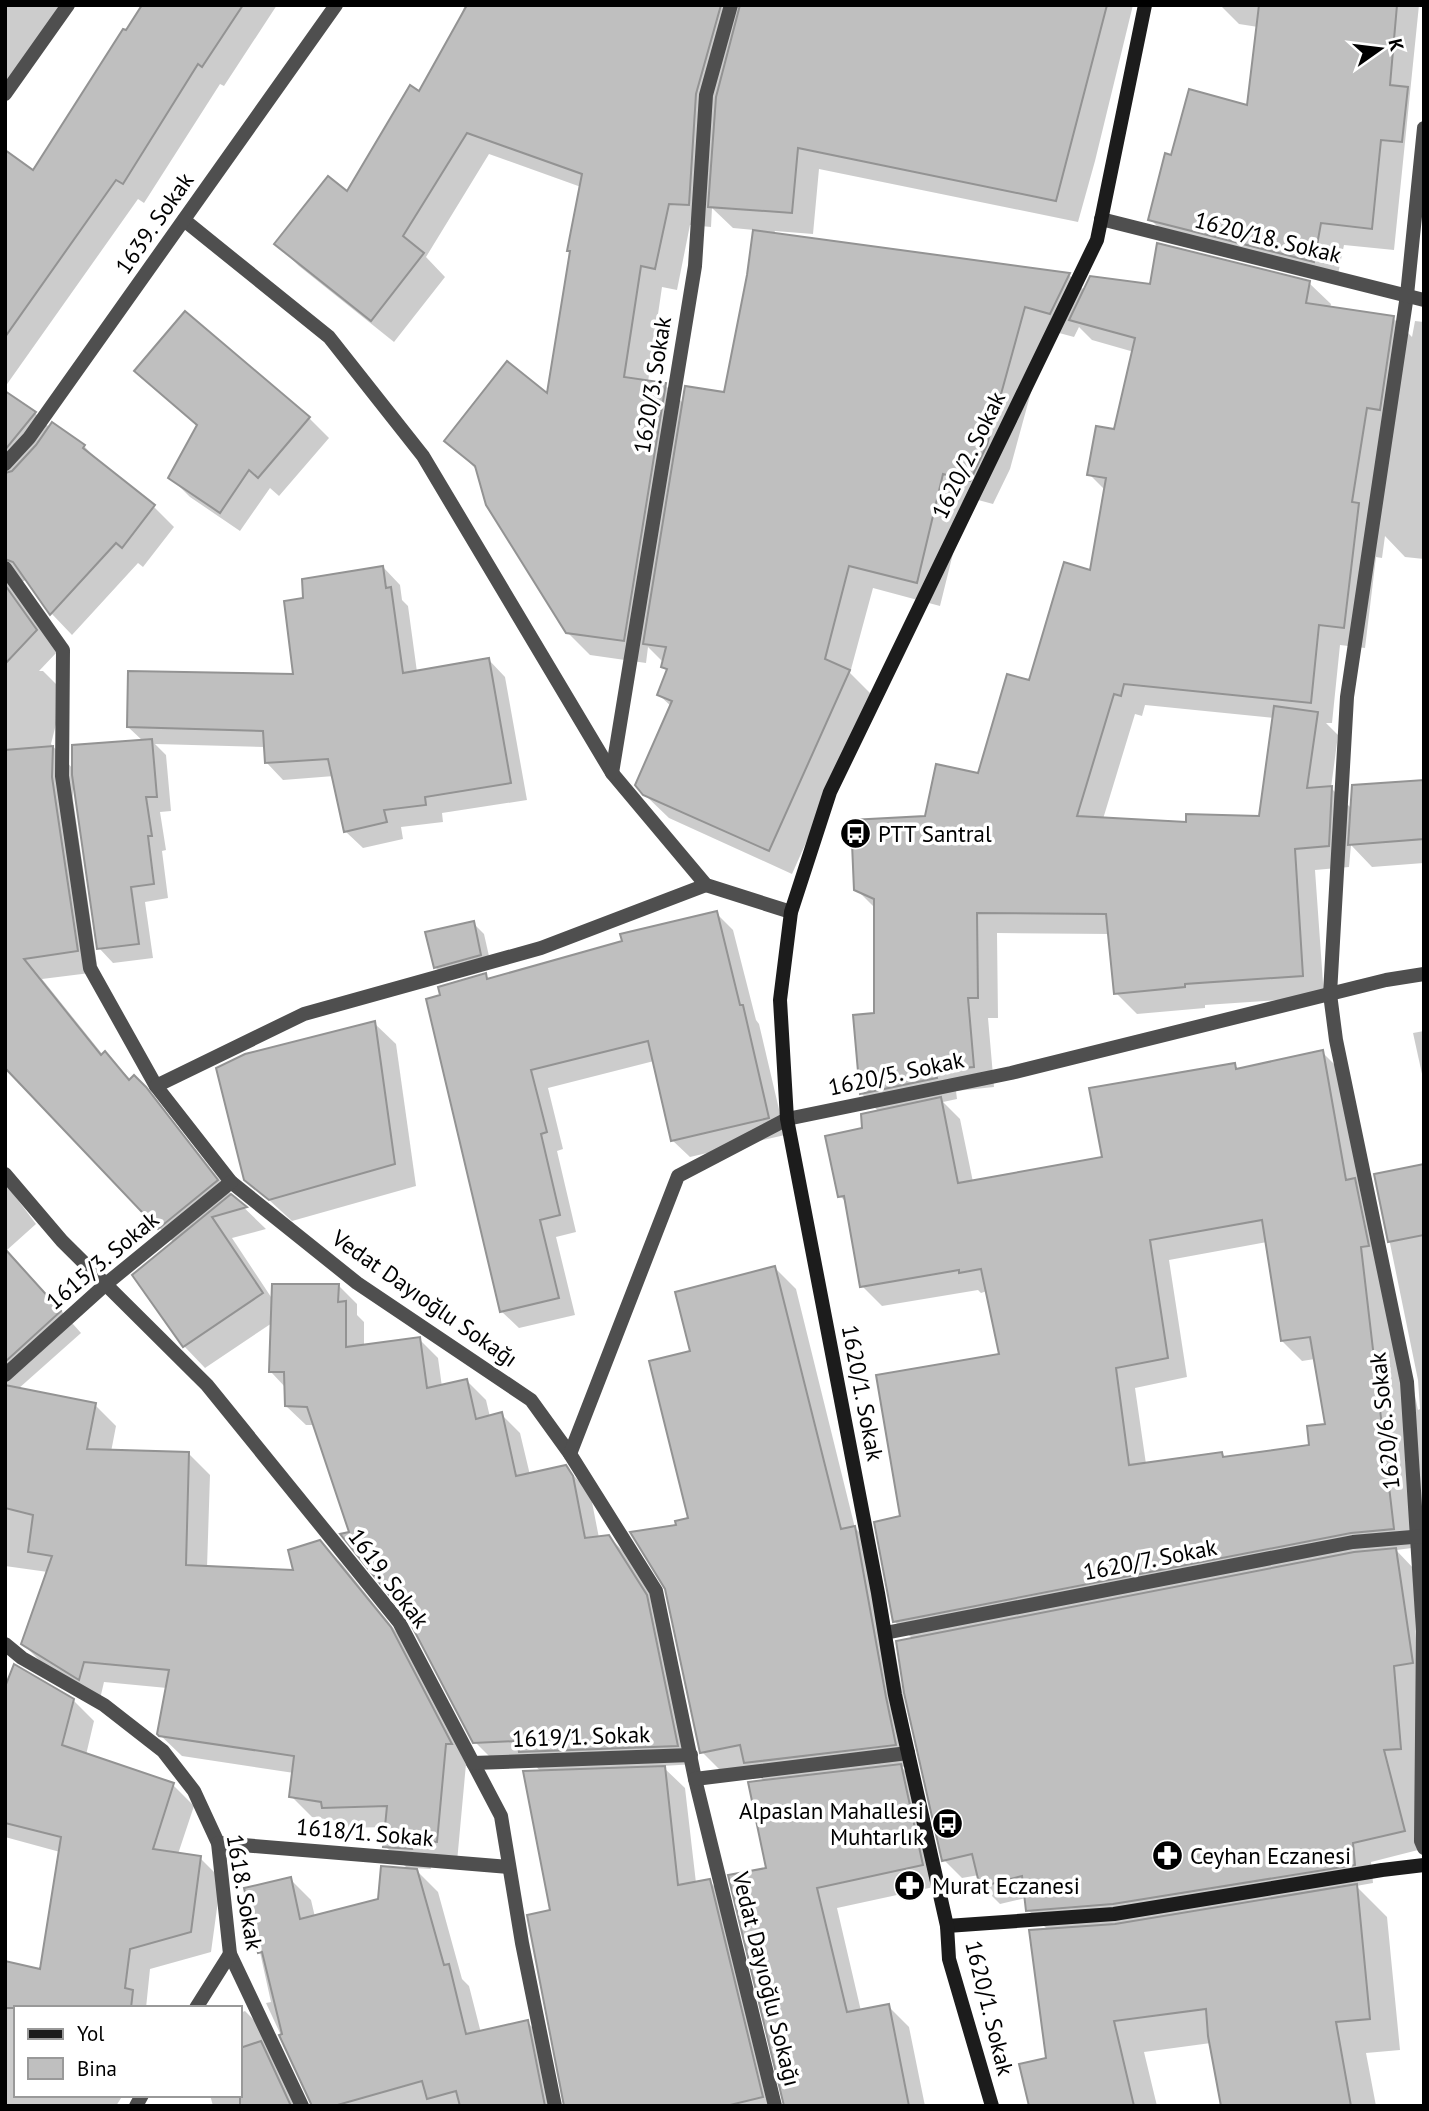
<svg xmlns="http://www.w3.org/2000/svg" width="1429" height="2111" font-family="'PT Sans',sans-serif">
<rect width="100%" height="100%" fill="#fff"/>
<!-- shadow -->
<g fill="#0003" fill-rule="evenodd">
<polygon points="5,5 67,5 5,97"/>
<polygon points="144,5 277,5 224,86 220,84 144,203 138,199 5,387 5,191 33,173"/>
<path d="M465,5H1133L1095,161L1078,222L819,169L813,234L775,231L774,234L1069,275L1085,291L1152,286L1309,283L1331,304L1330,308L1393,318L1412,337L1415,321L1424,322V559L1405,557L1385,536L1382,558L1376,557L1365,648L1340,645L1332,723H1326L1338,735L1331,788L1352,809L1424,781V863L1372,867L1351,845L1349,867L1315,870L1324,997L1205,1005V1008L1137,1014L1116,993L1110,934L997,933L998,1018H988L994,1087L956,1091L957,1099L943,1102L960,1119L973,1182L1104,1158L1234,1065L1239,1070L1322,1052L1342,1072L1374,1200L1418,1410L1420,1409L1418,1380L1376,1175L1424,1165V1540L1412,1548L1396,1550L1414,1569L1422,1849L1371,1862L1373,1883L1356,1886L1387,1917L1400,2050L1366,2053L1376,2106H1223L1211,2043L1144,2052L1157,2106H1031L1048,2059V1930L1028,1910L1026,1898L1000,1904L982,1886L979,1875L962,1878L944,1860L913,1639L894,1621L902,1517L1002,1355L987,1291L981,1293L978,1290L882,1306L862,1286L848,1204L840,1196L864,1130L879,1112L861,1093L875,1015L876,909L856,889L927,818L980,775L1092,573L1106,491L1089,474L1116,431L1134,352L1092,340L1079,327L1074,337L1048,330L1010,469L993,504L967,497L940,606L873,588L850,673L872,695L792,874L669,818L644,794L672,707L659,695L668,671L663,667L664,663L648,647L646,663L590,655L567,632L478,471L447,441L548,396L571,253L569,250L581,187L489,154L426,257L445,277L394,342L299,266L277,244L347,193L420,93L450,40ZM712,208L733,228L754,230L748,275L725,394L684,404L665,385L648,382L662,287L677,290L690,225L711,227ZM1145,705L1275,718L1260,818L1188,823L1103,819L1135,714L1142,716ZM1267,1242L1282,1341L1302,1361L1315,1359L1327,1426L1311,1446L1226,1458L1221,1454L1146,1464L1135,1388L1187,1377L1169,1260Z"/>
<polygon points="1220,5 1419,5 1394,250 1344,245 1336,284 1173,242 1150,219 1172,157 1249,107 1258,27 1239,24"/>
<polygon points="137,371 309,418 329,438 279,496 270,488 240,531 190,497 170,477 198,426"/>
<polygon points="5,393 35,413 50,428 84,446 104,467 153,506 174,527 143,567 138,563 72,635 52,614 27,579 16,586 57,652 39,671 43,671 64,692 51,744 73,769 143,741 128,727 295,676 305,600 383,567 400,585 402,600 408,606 417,672 488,659 505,677 527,800 442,813 443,822 401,827 403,839 363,848 345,831 334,776 283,780 266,762 265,747 155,744 166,755 171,811 160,812 166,850 162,851 168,898 145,902 153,958 113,963 99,948 75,786 73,786 73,799 98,972 42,979 103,1055 105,1054 131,1080 134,1077 155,1098 236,1200 266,1229 232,1238 273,1300 338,1285 357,1304 357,1315 364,1322 364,1346 419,1339 438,1358 442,1387 467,1381 486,1400 490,1417 501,1414 520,1433 530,1475 565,1467 585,1487 591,1497 599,1538 609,1537 628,1556 666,1616 696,1764 662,1766 685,1788 696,1883 709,1881 730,1902 780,2106 566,2106 541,1772 530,1760 494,1761 475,1742 409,1616 351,1533 315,1425 306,1425 286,1406 286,1388 271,1372 272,1323 205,1368 184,1346 174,1243 5,1065"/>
<polygon points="716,913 733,930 756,1020 759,1024 785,1135 690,1157 672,1140 654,1061 548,1088 563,1149 557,1151 576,1232 556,1237 575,1315 519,1328 501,1311 442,997 485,975 490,980"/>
<polygon points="473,923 484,934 491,965 446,978 435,967"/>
<polygon points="374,1023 396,1044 416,1186 292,1221 246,1179"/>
<polygon points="1424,1031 1424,1083 1413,1033"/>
<polygon points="5,1183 36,1224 7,1250 81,1333 18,1389 95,1405 116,1426 111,1452 189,1454 210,1475 207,1568 296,1572 320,1542 341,1563 411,1650 466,1764 457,1862 429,1860 431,1869 414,1868 438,1892 462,1979 469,1986 481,2033 527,2022 548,2043 561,2106 312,2106 312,2102 266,2003 271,2002 246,1889 290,1879 311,1900 315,1917 380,1900 409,1870 385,1846 387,1827 344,1828 338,1821 312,1817 291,1796 294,1773 182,1756 159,1734 167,1688 104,1682 100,1699 44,1665 23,1644 48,1572 5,1566"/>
<polygon points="775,1268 796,1289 855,1528 876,1548 916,1765 901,1767 921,1786 943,1885 837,1908 861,2011 888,2006 909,2027 925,2106 786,2106 768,1869 765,1782 751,1768 723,1773 702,1752 678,1527 690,1520 692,1352"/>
<polygon points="5,1692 73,1700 94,1721 86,1755 173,1785 194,1806 178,1854 200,1858 221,1879 211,1952 150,1969 146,2008 16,2008 16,2095 123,2095 116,2106 5,2106 5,1962 41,1971 60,1852 5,1837"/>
<polygon points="245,2011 266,2032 301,2106 213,2106 210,2095 240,2095 240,2013"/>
</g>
<!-- building -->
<g fill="#bfbfbf" stroke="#939393" stroke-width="2" fill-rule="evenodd">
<polygon points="142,5 243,5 202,67 198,64 123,184 116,180 5,337 5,150 33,170 123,29 126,30"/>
<polygon points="467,5 721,5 696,94 689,205 669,204 655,269 641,266 624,377 666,383 624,641 566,633 486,505 475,466 444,441 507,361 547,393 570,251 567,251 582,174 467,133 403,236 424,253 371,321 274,244 328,176 347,191 410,85 419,91"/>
<polygon points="740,5 1107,5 1056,201 798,148 792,213 708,207 716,97"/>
<polygon points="1259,5 1397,5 1390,85 1408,87 1402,142 1381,140 1372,229 1321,223 1314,262 1148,220 1165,153 1171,155 1189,89 1247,105"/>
<polygon points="753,230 1070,273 1050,314 1025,307 987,445 970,481 943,474 917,583 849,566 825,659 850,670 769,851 643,795 635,785 672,701 657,695 667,669 661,667 666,647 643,644 685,386 724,392 747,275"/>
<polygon points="1157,243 1310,281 1306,303 1394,316 1380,410 1367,408 1352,502 1359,503 1344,628 1319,625 1311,703 1124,684 1121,696 1114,694 1077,816 1186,822 1186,814 1259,816 1274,706 1318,712 1307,788 1332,786 1329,846 1295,849 1303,976 1185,984 1185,987 1114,994 1106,914 977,913 978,998 968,998 974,1067 935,1070 937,1078 860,1094 853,1015 874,1013 874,899 854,890 851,820 925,816 936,764 978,773 1007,674 1029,680 1064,562 1090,570 1106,478 1087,475 1096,426 1114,429 1135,338 1069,320 1090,276 1150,284"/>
<polygon points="185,311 310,417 258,478 249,470 220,513 168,478 197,425 134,371"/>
<polygon points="5,391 36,412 5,450"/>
<polygon points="52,422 85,445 83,448 155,505 122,548 116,543 50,615 13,562 5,559 5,473 12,471 36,445"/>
<polygon points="383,566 386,588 391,587 403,673 489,658 511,783 425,797 426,805 384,810 387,822 344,832 328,759 265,763 263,731 127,727 128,671 293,674 284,601 303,598 302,579"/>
<polygon points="5,585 37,630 5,664"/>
<polygon points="152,739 157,797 146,797 152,836 148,836 154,884 131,887 139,944 97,949 72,775 72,745"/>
<polygon points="53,746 52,777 78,951 24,959 101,1055 105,1051 129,1080 134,1075 146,1087 218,1180 158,1229 5,1068 5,750"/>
<polygon points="1424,780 1424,839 1348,845 1352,785"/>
<polygon points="717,911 740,1005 743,1005 769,1118 671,1141 648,1041 531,1070 547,1132 541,1134 560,1215 540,1220 559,1298 500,1312 426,999 440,995 438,987 486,973 487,979 622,941 620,934"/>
<polygon points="474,921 481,955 434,968 425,932"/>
<polygon points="375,1021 395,1164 269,1200 244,1180 216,1068 245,1054"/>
<path d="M1323,1050L1346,1180L1355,1178L1369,1246L1361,1247L1394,1529L1351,1533L893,1622L874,1522L900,1516L876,1375L999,1354L981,1269L959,1273V1270L860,1287L844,1196L838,1197L825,1136L862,1128L861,1114L941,1097L958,1183L1102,1157L1089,1088L1235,1063L1236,1069ZM1262,1220L1281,1341L1310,1337L1325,1424L1307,1426L1309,1445L1223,1457L1222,1452L1129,1465L1116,1368L1168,1358L1150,1240Z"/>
<polygon points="1424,1164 1424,1235 1388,1242 1374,1174"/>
<polygon points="231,1194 247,1207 212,1217 263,1293 183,1347 132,1275"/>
<polygon points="5,1249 61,1311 5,1362"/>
<polygon points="775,1266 841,1529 855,1526 886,1697 896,1745 744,1763 740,1745 700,1753 665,1589 630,1532 676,1525 675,1521 688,1518 649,1361 690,1351 675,1292"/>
<polygon points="272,1284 339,1284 338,1302 346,1301 346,1347 420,1337 427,1388 467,1379 476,1419 502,1412 516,1476 566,1465 573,1476 585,1538 609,1535 647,1595 678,1746 519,1752 517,1741 473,1743 407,1617 340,1534 349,1532 307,1407 285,1406 284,1372 269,1372"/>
<polygon points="5,1385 96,1403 87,1449 189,1452 186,1565 293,1570 288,1550 320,1540 391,1627 452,1744 446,1744 437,1842 409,1840 412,1849 383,1847 387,1806 322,1808 321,1802 289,1797 294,1756 159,1736 157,1734 169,1670 84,1662 79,1680 21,1644 52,1556 28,1552 33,1515 5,1508"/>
<polygon points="1396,1548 1413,1663 1394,1666 1401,1749 1384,1750 1405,1831 1353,1843 1355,1865 1113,1904 1026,1911 1022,1876 980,1887 972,1854 942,1861 904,1693 896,1641 1354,1552"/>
<polygon points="14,1664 74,1699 62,1745 174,1783 153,1849 201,1856 191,1932 130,1949 125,1988 133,1990 131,2008 5,2008 5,1961 40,1969 61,1837 5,1823 5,1687"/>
<polygon points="901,1764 923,1865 817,1888 847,2012 889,2004 909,2106 784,2106 728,1875 766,1868 748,1782"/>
<polygon points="665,1766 678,1885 710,1879 763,2097 726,2106 564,2106 527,1915 550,1910 523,1771"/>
<polygon points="381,1866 417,1869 444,1965 449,1964 466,2034 528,2020 545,2106 460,2106 456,2091 427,2099 422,2081 334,2106 312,2106 279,2035 282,2034 262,1952 258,1953 244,1888 291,1877 300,1919 378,1899"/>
<polygon points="1357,1884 1370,2019 1336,2022 1351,2106 1221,2106 1208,2036 1206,2009 1114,2021 1134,2106 1029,2106 1019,2064 1046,2058 1029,1930 1115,1924"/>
<polygon points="261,2041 291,2106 240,2106 240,2048"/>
</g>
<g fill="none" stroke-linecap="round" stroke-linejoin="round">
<!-- street -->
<g stroke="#4f4f4f" stroke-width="14">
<polyline points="5,94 68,5"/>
<polyline points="1424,128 1407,295 1347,697 1330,994 1336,1040 1407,1382 1423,1631 1421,1841 1424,1848"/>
<polyline points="1101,219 1424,300"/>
<polyline points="184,220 329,337 423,456 612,773 706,885 791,912"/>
<polyline points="5,464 29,438 336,5"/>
<polyline points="5,568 63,650 62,776 90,968 156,1086 231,1182 357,1283 531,1400 570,1454 656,1591 695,1779 775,2106"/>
<polyline points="612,773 695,266 706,95 731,5"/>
<polyline points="156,1086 304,1014 541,948 706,885"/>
<polyline points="5,1174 62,1241 207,1385 399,1622 501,1816 522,1943 555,2106"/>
<polyline points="5,1375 106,1284 231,1182"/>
<polyline points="570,1454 678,1176 787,1119 1011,1073 1386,980 1424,974"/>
<polyline points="885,1633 1353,1542 1424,1536"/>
<polyline points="5,1644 22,1658 104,1705 163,1751 194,1791 218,1843 230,1954 302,2106"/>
<polyline points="473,1763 691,1755"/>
<polyline points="695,1779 908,1753"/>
<polyline points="218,1843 509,1867"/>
<polyline points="196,2008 230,1954"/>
<polyline points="136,2106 142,2095"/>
</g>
<!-- secondary -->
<g stroke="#1c1c1c" stroke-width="14">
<polyline points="947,1926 1114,1914 1382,1870 1424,1865"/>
<polyline points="992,2106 949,1959 947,1926 895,1695 878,1593 787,1119 780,1000 791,912 830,792 1097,240 1145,5"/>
</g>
</g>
<!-- icons -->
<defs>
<symbol id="bus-disc" viewBox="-11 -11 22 22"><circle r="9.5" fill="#000" stroke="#fff"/><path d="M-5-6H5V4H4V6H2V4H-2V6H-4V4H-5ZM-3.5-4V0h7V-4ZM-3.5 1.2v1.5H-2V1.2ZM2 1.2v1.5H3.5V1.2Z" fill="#fff"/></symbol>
<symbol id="pharmacy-disc" viewBox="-11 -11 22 22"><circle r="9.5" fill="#000" stroke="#fff"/><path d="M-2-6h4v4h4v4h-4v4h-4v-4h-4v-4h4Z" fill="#fff"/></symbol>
</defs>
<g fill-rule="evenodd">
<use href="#bus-disc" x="838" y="816" width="35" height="35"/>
<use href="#bus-disc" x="930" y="1806" width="35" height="35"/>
<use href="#pharmacy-disc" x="1150" y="1838" width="35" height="35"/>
<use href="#pharmacy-disc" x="892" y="1868" width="35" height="35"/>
</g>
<g text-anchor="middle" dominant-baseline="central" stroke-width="7" stroke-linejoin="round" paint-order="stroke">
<!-- street labels -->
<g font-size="23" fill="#000" stroke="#fff">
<text transform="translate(154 223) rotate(-55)">1639. Sokak</text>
<text transform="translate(1268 237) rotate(14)">1620/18. Sokak</text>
<text transform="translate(652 385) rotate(-81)">1620/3. Sokak</text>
<text transform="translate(968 455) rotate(-64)">1620/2. Sokak</text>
<text transform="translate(896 1073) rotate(-12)">1620/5. Sokak</text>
<text transform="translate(102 1260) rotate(-40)">1615/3. Sokak</text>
<text transform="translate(425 1298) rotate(35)">Vedat Dayıoğlu Sokağı</text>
<text transform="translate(863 1393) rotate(79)">1620/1. Sokak</text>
<text transform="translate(1384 1421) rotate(-96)">1620/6. Sokak</text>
<text transform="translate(1150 1559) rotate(-11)">1620/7. Sokak</text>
<text transform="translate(389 1578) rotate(53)">1619. Sokak</text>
<text transform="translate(581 1736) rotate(-2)">1619/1. Sokak</text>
<text transform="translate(365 1832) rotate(5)">1618/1. Sokak</text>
<text transform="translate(245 1892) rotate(80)">1618. Sokak</text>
<text transform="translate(767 1979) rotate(76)">Vedat Dayıoğlu Sokağı</text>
<text transform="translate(990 2008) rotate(76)">1620/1. Sokak</text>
</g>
<!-- poi labels -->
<g font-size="23" fill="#000" stroke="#fff" text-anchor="start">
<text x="878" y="833">PTT Santral</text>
<text x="924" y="1810" text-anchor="end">Alpaslan Mahallesi<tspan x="924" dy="26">Muhtarlık</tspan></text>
<text x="1190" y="1855">Ceyhan Eczanesi</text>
<text x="932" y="1885">Murat Eczanesi</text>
</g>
</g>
<!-- border -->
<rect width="1429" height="2111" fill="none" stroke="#000000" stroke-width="14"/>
<!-- legend -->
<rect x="14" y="2006" width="228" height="91" fill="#ffffff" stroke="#999999" stroke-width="2"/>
<rect x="28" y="2029" width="35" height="10" fill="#1c1c1c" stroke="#999999" stroke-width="2"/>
<text x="77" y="2041" font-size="21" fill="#000000">Yol</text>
<rect x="28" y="2058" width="35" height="21" fill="#bfbfbf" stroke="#999999" stroke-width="2"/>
<text x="77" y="2076" font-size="21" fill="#000000">Bina</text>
<!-- north arrow -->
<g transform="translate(1380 49) rotate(76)" stroke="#ffffff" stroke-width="5" paint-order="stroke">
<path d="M0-5L12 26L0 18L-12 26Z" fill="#000000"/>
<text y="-10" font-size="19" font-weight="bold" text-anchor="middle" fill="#000000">K</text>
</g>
</svg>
